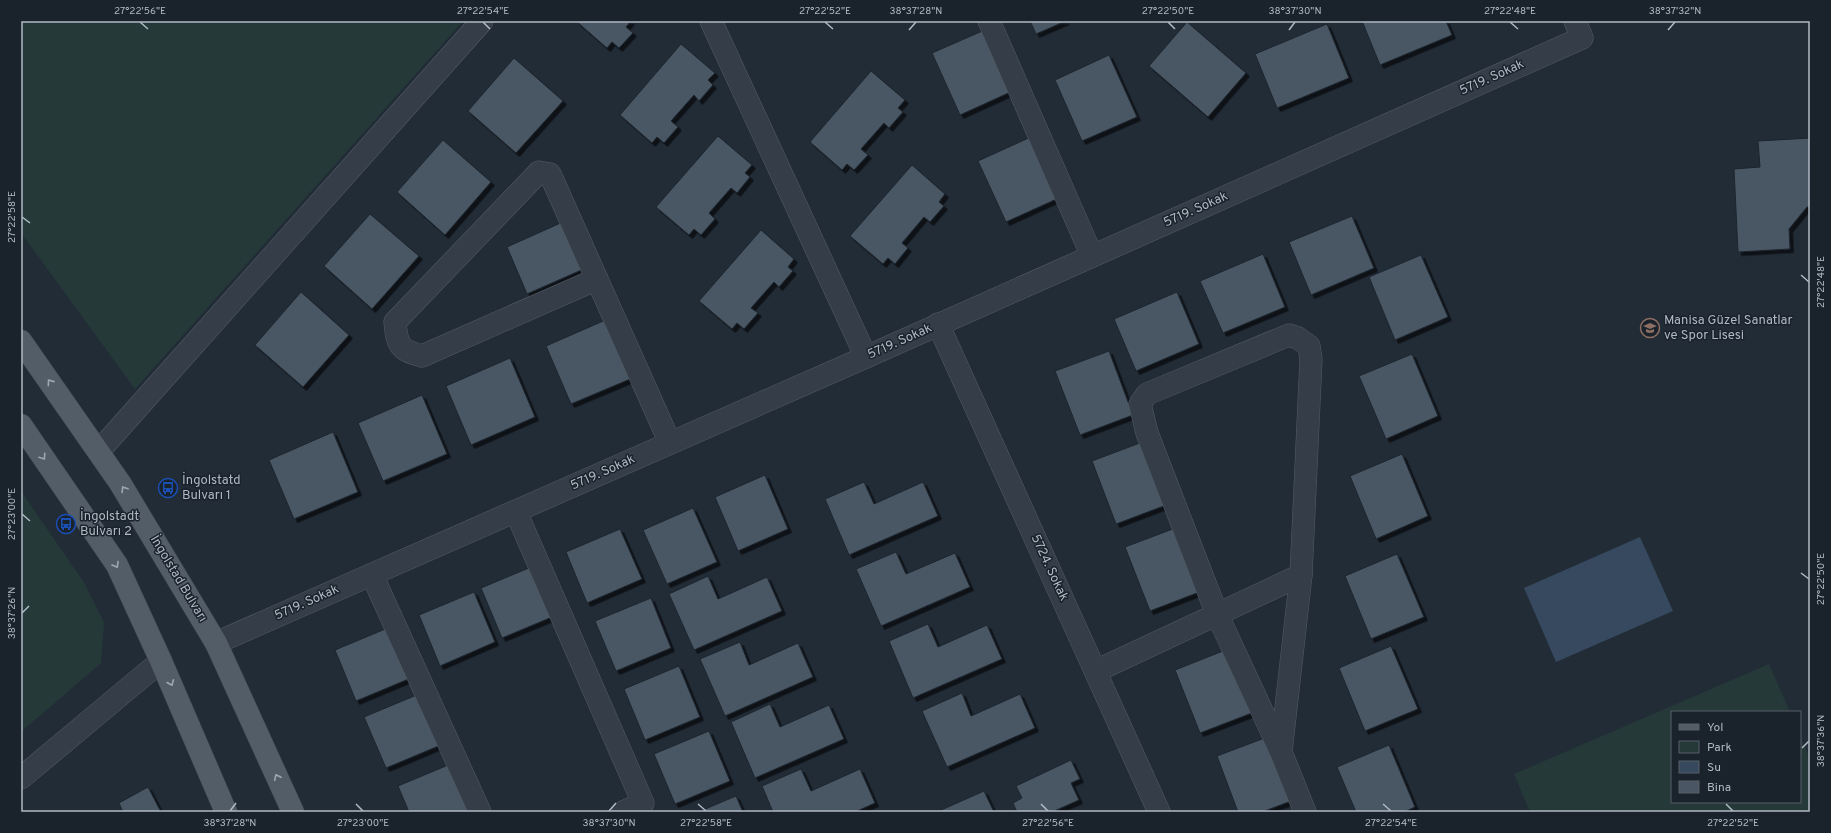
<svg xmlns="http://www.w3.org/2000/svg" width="1831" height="833" font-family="Overpass,sans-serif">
<defs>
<filter id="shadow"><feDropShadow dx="3.5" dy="3.5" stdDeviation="0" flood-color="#0009"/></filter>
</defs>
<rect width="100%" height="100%" fill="#222c37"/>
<!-- green -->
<g fill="#253939">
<polygon points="21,21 463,21 135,389 21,233"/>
<polygon points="21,491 85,584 104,623 101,663 21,732"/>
<polygon points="1769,664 1790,712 1672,712 1672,802 1800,802 1800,736 1810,759 1810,812 1530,812 1514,774"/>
</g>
<!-- water -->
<polygon fill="#36495e" points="1640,537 1673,611 1556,662 1524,588"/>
<!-- building -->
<g fill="#4a5663" stroke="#1c252e" filter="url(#shadow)">
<polygon points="576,21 631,21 626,27 633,33 619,48 612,42 607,48"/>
<polygon points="1030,21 1066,21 1036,34"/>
<polygon points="1362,21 1446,21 1452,35 1380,65"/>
<polygon points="1187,22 1246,73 1208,117 1149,66"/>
<polygon points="1327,24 1349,78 1277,108 1255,54"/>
<polygon points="987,29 1015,90 960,115 932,53"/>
<polygon points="681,44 715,73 708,80 713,85 699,101 694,95 671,121 678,127 664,143 657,137 652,143 620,115"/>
<polygon points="1109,55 1137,117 1082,141 1055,80"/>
<polygon points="514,58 563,101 516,153 468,111"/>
<polygon points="871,71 905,100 898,108 903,112 889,128 884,123 861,149 868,155 854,170 847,164 842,170 810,142"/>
<polygon points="718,136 752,165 745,173 750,177 737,193 731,188 709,213 715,219 701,235 694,229 689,235 656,207"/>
<polygon points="1033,136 1061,197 1006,222 978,161"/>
<polygon points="1810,138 1810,207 1807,207 1789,229 1790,249 1738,252 1734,169 1760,167 1758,141"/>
<polygon points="443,140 491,182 445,235 397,192"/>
<polygon points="912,165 945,194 939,202 944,206 930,222 924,217 902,243 908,248 895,264 888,258 883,264 850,236"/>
<polygon points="370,214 419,256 372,309 324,266"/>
<polygon points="1352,216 1374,268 1311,295 1289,242"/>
<polygon points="565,221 586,268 527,294 507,247"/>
<polygon points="761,230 794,259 788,267 793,271 779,287 774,282 751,308 758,313 744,329 737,323 732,329 699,301"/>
<polygon points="1263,254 1285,307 1223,333 1200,281"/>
<polygon points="1421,255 1448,317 1395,340 1369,277"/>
<polygon points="301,292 349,335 303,387 255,345"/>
<polygon points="1177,292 1199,344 1136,371 1114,319"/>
<polygon points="610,318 635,377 571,404 546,346"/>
<polygon points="1109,351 1133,415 1080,435 1055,371"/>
<polygon points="1412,354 1438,416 1386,439 1359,376"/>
<polygon points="510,358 535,417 471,445 446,386"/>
<polygon points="422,395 447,454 383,481 358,423"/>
<polygon points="333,432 358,492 294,519 269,460"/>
<polygon points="1145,441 1169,504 1116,524 1092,461"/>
<polygon points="1402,454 1428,516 1376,539 1350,476"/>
<polygon points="765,475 788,529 738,551 715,497"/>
<polygon points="864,482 874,504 923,482 938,516 849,555 825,499"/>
<polygon points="693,508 717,562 667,584 643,530"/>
<polygon points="1178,527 1202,591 1150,611 1125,547"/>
<polygon points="620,529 642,579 587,603 566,552"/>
<polygon points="896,552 906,574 955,553 970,587 881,626 856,569"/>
<polygon points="1397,554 1424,617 1371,639 1345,576"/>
<polygon points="536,565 557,615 502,638 481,588"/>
<polygon points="708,576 718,599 767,577 782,611 694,650 669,594"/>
<polygon points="474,592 495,642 440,666 419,615"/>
<polygon points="651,598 671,648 616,671 595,621"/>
<polygon points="928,624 938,647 987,625 1002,659 913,698 889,641"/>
<polygon points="390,627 411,678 356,701 335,650"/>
<polygon points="740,642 749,665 798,643 813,677 725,716 700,659"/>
<polygon points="1391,646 1418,709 1365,731 1339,668"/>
<polygon points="1228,649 1252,713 1200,733 1175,670"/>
<polygon points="679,666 700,717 645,740 624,689"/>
<polygon points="962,693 971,716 1020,694 1035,728 947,767 922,711"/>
<polygon points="419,694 441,745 386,768 364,717"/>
<polygon points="770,704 780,727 829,705 844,739 755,778 731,722"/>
<polygon points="709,731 730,781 675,804 654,754"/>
<polygon points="1270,736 1294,800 1262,812 1238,812 1217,756"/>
<polygon points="1389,745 1415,807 1404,812 1356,812 1337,767"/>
<polygon points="1071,760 1080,779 1071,783 1079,800 1052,812 1017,812 1013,803 1022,798 1016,786"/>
<polygon points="453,763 473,812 409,812 398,786"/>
<polygon points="801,769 811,791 860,769 875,803 855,812 773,812 762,786"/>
<polygon points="148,787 161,812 123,812 119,803"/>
<polygon points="984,791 994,812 940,812 939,811"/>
<polygon points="736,796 743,812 698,812"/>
</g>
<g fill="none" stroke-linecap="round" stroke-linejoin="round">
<defs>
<g id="minor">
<polyline points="711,21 866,357"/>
<polyline points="989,21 1092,256"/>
<path d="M597,279L422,356C399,350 397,345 395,322L539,172L550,174L670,443"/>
<polyline points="938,324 1159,812"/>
<polyline points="99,451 482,21"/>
<polyline points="516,512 643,803 623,812"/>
<polyline points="372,575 480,812"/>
<polyline points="216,643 866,357 1582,38 1575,21"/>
<polyline points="1096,671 1301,575"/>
<polyline points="1281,752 1217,614 1147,433 1140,404 1147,394 1289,335 1298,338 1309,346 1311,359 1301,575 1281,752 1305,812"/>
<polyline points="21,778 161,661"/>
</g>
<g id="major">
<polyline points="21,341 120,483 216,643 293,812"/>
<polyline points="21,425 117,565 161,661 226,812"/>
</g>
</defs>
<!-- minor casing -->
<use href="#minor" stroke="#535c65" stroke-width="23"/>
<!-- major casing -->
<use href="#major" stroke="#3e4751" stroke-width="23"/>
<!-- minor -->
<use href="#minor" stroke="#353e48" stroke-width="22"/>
<!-- major -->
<use href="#major" stroke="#535d68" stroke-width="22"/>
</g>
<!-- one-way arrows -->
<defs><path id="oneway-chevron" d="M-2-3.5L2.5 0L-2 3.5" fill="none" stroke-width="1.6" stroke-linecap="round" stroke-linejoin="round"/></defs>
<g stroke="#9da7b2">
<use href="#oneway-chevron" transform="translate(50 382) rotate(-125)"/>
<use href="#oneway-chevron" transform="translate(43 457) rotate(56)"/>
<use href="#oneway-chevron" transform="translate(124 489) rotate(-122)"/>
<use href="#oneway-chevron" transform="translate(116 565) rotate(60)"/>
<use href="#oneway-chevron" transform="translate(171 683) rotate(67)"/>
<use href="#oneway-chevron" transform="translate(277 777) rotate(-115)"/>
</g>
<!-- ticks -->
<path fill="none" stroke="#b0b9c4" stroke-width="1.5" d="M140,22L148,29M483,22L490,29M825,22L833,29M1168,22L1175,29M1510,22L1518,29M909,30L916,22M1289,30L1295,22M1668,30L1675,22M22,217L30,223M1801,275L1809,282M22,514L30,521M1801,573L1809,579M22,613L29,606M1802,748L1809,741M356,804L363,811M698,804L706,811M1041,804L1048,811M1383,804L1391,811M1726,804L1733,811M230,811L236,803M609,811L616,803"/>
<!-- icons -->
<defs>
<symbol id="school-ring" viewBox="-11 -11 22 22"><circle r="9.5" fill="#1a232c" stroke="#8d6e63" stroke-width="1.5"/><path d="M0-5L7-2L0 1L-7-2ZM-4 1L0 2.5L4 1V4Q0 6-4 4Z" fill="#8d6e63"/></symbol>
<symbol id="bus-ring" viewBox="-11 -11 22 22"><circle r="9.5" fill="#1a232c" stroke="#1a4fb4" stroke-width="1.5"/><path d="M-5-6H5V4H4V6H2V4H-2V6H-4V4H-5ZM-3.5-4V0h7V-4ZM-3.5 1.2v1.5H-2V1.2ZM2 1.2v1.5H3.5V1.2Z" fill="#1a4fb4"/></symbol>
</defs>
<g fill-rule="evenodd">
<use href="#school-ring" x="1639" y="317" width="22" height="22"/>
<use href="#bus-ring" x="157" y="477" width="22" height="22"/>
<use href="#bus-ring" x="55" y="513" width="22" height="22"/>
</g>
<g text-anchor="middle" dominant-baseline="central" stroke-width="3" stroke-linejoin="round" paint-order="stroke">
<!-- street labels -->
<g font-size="13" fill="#b0b9c4" stroke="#1a232c">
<text transform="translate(1492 78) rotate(-24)">5719. Sokak</text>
<text transform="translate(1196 210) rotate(-24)">5719. Sokak</text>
<text transform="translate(900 342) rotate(-24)">5719. Sokak</text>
<text transform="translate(603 473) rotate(-24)">5719. Sokak</text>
<text transform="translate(1049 568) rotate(65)">5724. Sokak</text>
<text transform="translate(178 579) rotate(59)">İngolstad Bulvarı</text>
<text transform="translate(307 603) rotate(-24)">5719. Sokak</text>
</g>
<!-- poi labels -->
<g font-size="13" fill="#b0b9c4" stroke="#1a232c" text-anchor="start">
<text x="1664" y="321">Manisa Güzel Sanatlar<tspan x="1664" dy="15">ve Spor Lisesi</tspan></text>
<text x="182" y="481">İngolstatd<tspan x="182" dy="15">Bulvarı 1</tspan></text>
<text x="80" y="517">İngolstadt<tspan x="80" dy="15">Bulvarı 2</tspan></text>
</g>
</g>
<!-- border -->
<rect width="1831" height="833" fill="none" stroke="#1a232c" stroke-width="44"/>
<!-- legend -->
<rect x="1671" y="711" width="130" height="92" fill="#1a232c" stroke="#565f69"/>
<rect x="1679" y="724" width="20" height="6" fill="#535d68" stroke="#565f69"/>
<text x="1707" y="731" font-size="12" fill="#b0b9c4">Yol</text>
<rect x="1679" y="741" width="20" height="12" fill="#253939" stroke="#565f69"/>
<text x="1707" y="751" font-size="12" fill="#b0b9c4">Park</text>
<rect x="1679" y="761" width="20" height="12" fill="#36495e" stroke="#565f69"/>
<text x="1707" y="771" font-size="12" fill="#b0b9c4">Su</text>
<rect x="1679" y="781" width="20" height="12" fill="#4a5663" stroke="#565f69"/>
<text x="1707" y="791" font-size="12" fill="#b0b9c4">Bina</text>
<rect x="22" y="22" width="1787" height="789" fill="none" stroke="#b0b9c4" stroke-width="1.5"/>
<g font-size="10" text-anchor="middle" fill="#b0b9c4">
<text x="140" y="14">27°22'56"E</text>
<text x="483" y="14">27°22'54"E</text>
<text x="825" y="14">27°22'52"E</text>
<text x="916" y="14">38°37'28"N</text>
<text x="1168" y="14">27°22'50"E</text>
<text x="1295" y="14">38°37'30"N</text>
<text x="1510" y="14">27°22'48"E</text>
<text x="1675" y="14">38°37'32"N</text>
<text transform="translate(11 217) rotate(-90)" y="4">27°22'58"E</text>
<text transform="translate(1820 282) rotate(-90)" y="4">27°22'48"E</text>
<text transform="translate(11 514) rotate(-90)" y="4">27°23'00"E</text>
<text transform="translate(1820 579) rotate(-90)" y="4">27°22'50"E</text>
<text transform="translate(11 613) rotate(-90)" y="4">38°37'26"N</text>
<text transform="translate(1820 741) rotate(-90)" y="4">38°37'36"N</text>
<text x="230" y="826">38°37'28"N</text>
<text x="363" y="826">27°23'00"E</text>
<text x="609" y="826">38°37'30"N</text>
<text x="706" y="826">27°22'58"E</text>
<text x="1048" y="826">27°22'56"E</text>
<text x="1391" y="826">27°22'54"E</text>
<text x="1733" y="826">27°22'52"E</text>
</g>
</svg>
